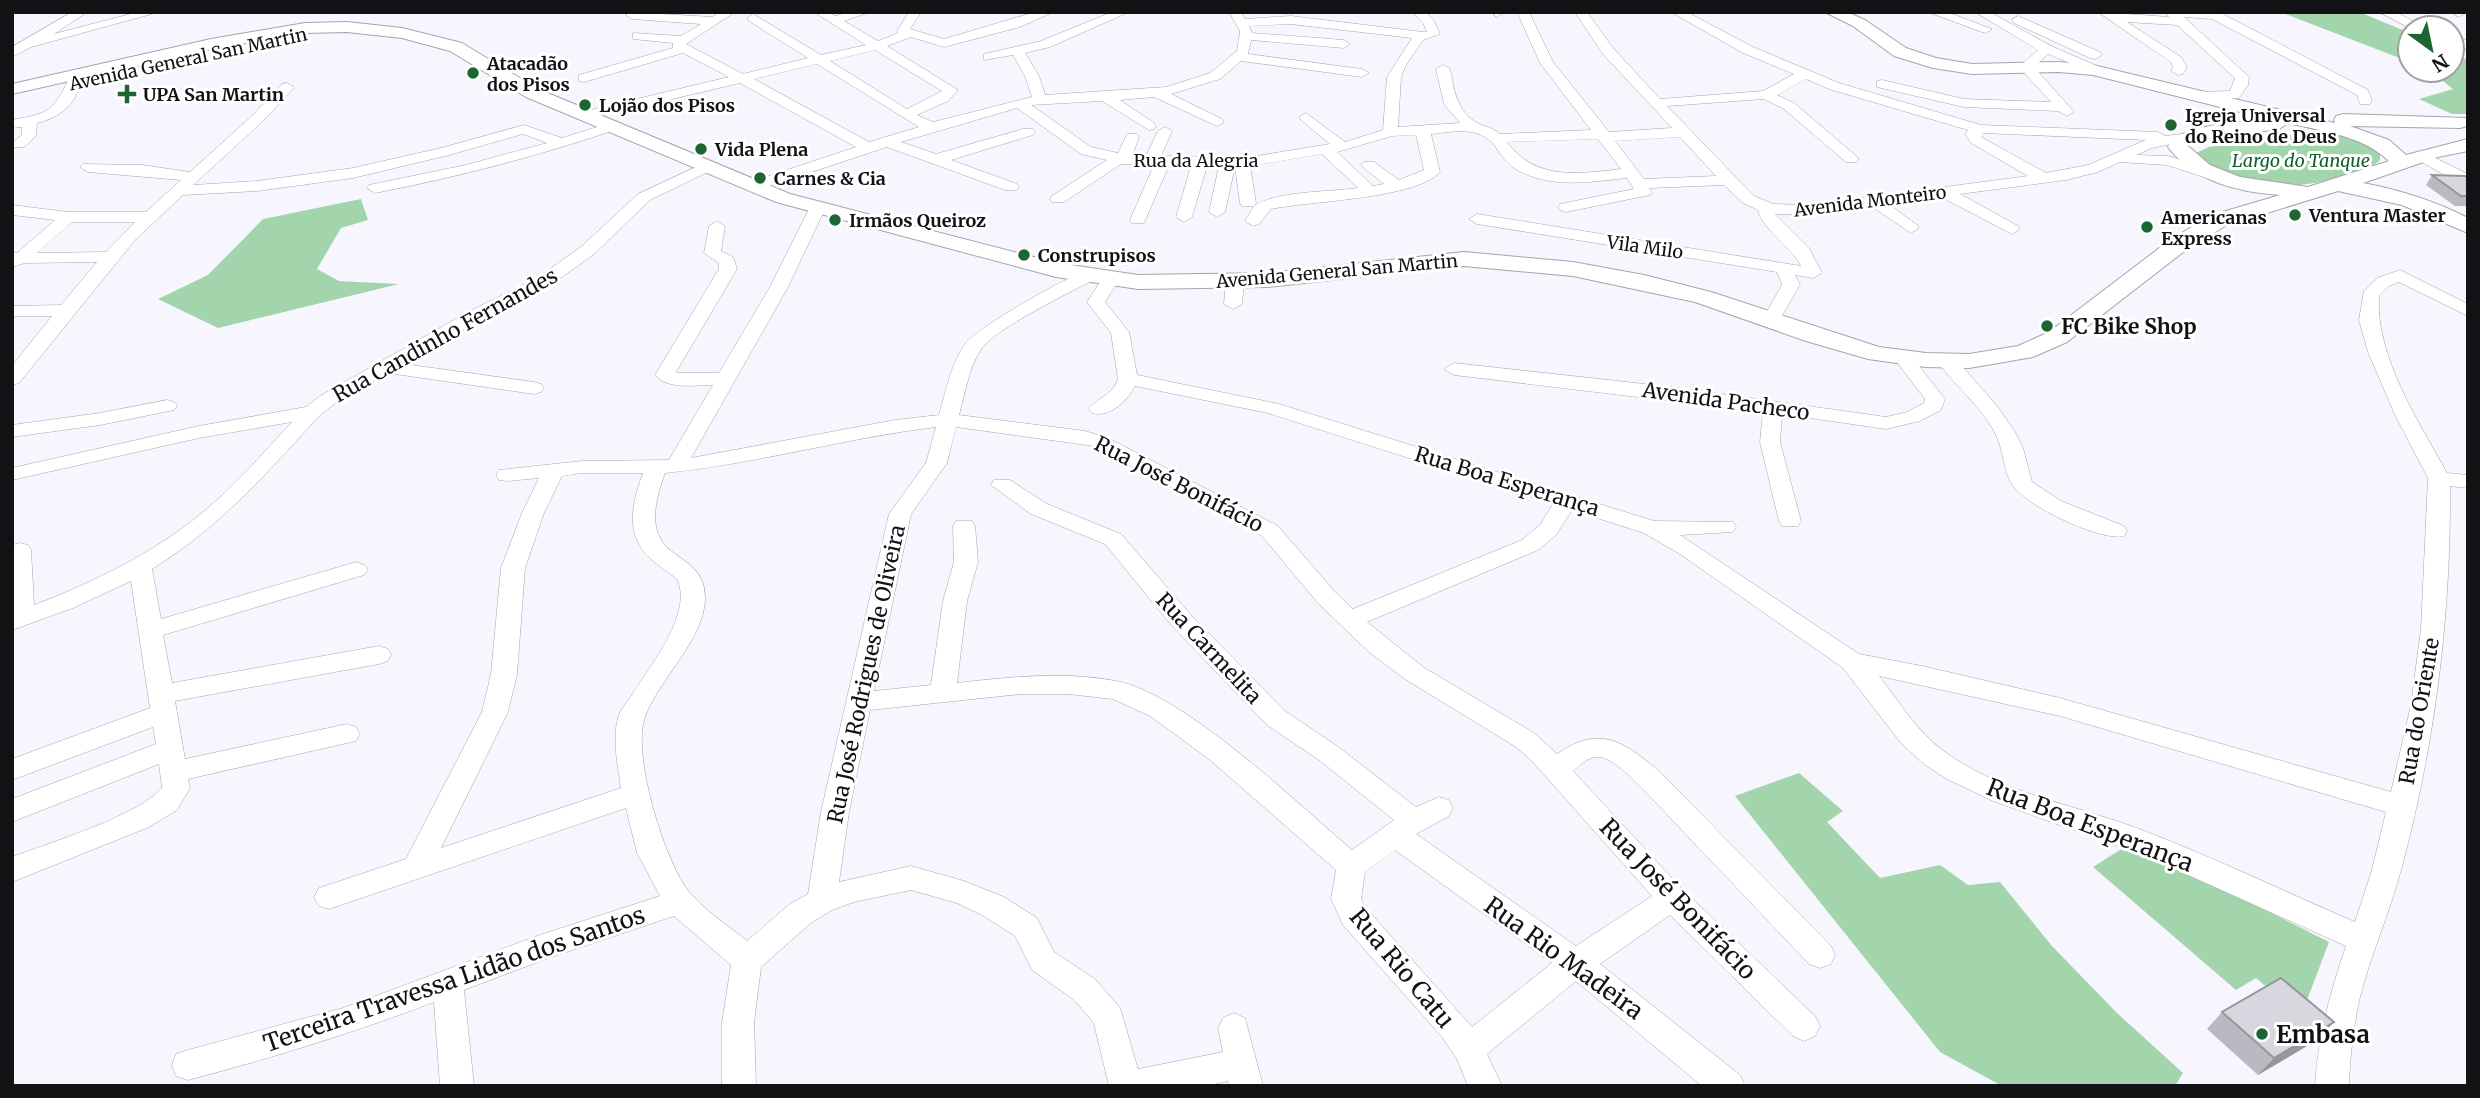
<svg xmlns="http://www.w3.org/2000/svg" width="2480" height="1098" font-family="Merriweather,serif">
<rect width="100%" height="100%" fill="#f7f6fe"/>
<!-- green -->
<g fill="#a3d5ac">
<polygon points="2280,12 2359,12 2410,33 2410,62"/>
<polygon points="2452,50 2468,61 2468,114 2452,114 2419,99 2453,89 2429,70 2452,70"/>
<path d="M2319,131L2351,135L2380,153V160C2369,173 2311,186 2292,185C2269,184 2207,176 2196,153L2209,147Z"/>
<polygon points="361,199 368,220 341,228 317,269 339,281 399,284 218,328 158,299 208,275 263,219"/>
<polygon points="1799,773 1843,811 1827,822 1880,878 1940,865 1968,885 2000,882 2052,946 2117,1013 2183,1073 2175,1086 2002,1086 1940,1052 1735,796"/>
<polygon points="2126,846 2163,865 2173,863 2329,942 2301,1016 2256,978 2236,990 2093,867"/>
</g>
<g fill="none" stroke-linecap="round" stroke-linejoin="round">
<defs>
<g id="minor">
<polygon points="72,12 87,12 54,34 138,12 159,12 31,47 12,57 12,47"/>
<path d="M628,12L712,17L720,12H735L686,44L743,74L808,58L749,21L747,18L753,14L821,55L866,45L814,12H829L835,16L849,12H870L844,21L878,41L898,33L897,31L909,12H921L910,29L944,39L1035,12H1053L1020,27L944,47L911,37L887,46L958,90L948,101L917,115L933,122L1032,97L1025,76L1013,55L984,60V54L1041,41L1112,12H1129L1050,47L1025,53L1039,76L1045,95L1166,87L1210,73L1237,51L1240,31L1229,12H1241L1245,19L1291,16L1423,32H1427L1423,23L1412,12H1426L1434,21L1440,34L1423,40L1406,65L1401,77L1398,127L1460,123L1444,104L1436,69L1443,65L1450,69C1454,88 1456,109 1474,121C1482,127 1492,126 1500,134L1591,130L1540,63L1517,12H1529L1553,62L1609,132L1672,128L1603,54L1575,12H1587L1613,48L1660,99L1763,91L1794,74L1743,53L1671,12H1687L1753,47L1839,83L1981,125L2158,132L2165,136L2200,132L2202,135L2200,138L2152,148L2136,155L2168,156L2218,172L2221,175L2213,180L2167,165L2120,162L2098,172L2066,180L1960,194L2018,226L2020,229L2012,234L1941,197L1888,204L1917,225L1919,228L1911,233L1871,206L1808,215L1775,214L1809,248L1822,273L1813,278L1795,275L1800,285L1777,324L1771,325L1762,320L1782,285L1777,272L1477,224L1469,219L1477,214L1801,266C1792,247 1761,228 1758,210L1743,203L1724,185L1649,188L1652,192L1650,195L1566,212L1560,210L1558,207L1560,204L1634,189L1627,178C1589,182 1552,189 1517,170C1507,164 1501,155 1495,146C1479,125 1454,132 1431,134L1440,172C1416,199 1309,201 1271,209L1259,224L1253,226L1245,221L1254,206H1242L1240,203L1235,166L1225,212L1217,217L1209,212L1219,166H1207L1192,217L1184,222L1176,217L1191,166L1169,165L1144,223H1132L1130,220L1154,165L1121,164L1064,202H1052L1050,199L1052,196L1107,160L1081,154L1017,108L901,142L936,154L1023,129H1033L1035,132L1033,135L951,160L1017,184L1019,187L1017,190H1005L887,147L760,189H748L746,186L748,183L856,147L740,83L587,119L582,118V112L729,77L683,53L584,82L579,81V75L673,48V43L633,39V33L681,36L701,24L632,19L626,15ZM1291,24L1412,38L1387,77L1383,130L1345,142L1306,113L1299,117L1301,120L1330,144L1250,157L1161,156L1172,131L1165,127L1158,131L1146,156H1132L1139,137L1137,134H1127L1118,153L1091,147L1031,105L1102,101L1149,130L1154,129L1156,126L1154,123L1120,100L1154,97L1217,126L1224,122L1222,119L1171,94L1220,79L1241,61L1362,77L1369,73L1362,69L1248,54L1251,40L1344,48L1350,44L1344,40L1252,33L1249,26ZM875,50L942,91L907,109L830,61ZM817,64L919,127L869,142L754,79ZM1806,79L1829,89L1968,130L1965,134L1971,143L2028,176L1808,205L1773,204L1754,196L1667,106L1764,99L1784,109L1846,162H1856L1859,159L1856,156L1794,103L1777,95ZM1983,133L2146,140L2088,165L2046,173L1981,137ZM1416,135L1424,170L1399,180L1374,162H1364L1361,165L1364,168L1384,184L1373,186L1337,152L1392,136ZM1680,137L1716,176L1644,179L1615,141ZM1598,139L1621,169C1579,174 1535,181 1507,142ZM1322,154L1358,188C1330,192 1276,191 1254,206L1256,203L1250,166Z"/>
<polygon points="1491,12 1503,12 1503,13 1497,17"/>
<polygon points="1928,12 1947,12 1992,29 1986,33 1982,32"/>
<polygon points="1975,12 1990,12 2051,46 2118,75 2111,79 2106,78 2048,54 2034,67 2074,112 2067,116 2058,111 1964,107 1877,87 1877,81 1882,80 1964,99 2051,102 2019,67 2038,50"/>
<polygon points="2098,12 2169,17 2165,12 2219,12 2368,90 2372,101 2370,104 2360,104 2357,95 2212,19 2184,17 2249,77 2248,85 2239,98 2189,99 2189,93 2194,92 2230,91 2235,78 2177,25 2127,22 2181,57 2187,67 2183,74 2178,75 2171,71 2173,67 2171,62"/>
<polygon points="2379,12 2396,12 2426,28 2410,28"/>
<polygon points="2451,12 2465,12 2465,13 2459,17"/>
<polygon points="2018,16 2100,52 2102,55 2095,59 2090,58 2014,23 2012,20"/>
<polygon points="2452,36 2468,41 2468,49 2452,44"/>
<path d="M74,78L81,82C74,106 61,117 37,123L36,136L24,147H14L12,143L22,135V127L12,128V120C50,113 52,112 69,79Z"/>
<path d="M287,83L294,87L292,90L263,121L193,185L257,181L353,168L441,148L524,125L562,138L613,122L620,126L618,129C538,156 458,177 375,193L367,188L369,185L466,165L547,143L523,134L449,155L353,178L257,191L183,195L135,240L19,383L12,385V366L52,316H12V306L61,305L97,262L25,263L12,267V253H17L55,220L12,215V205L68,212H146L181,180L88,172L80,167L83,164L142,165L190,172L253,115L282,84ZM72,222H135L106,252L37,253Z"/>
<polygon points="2421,151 2464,172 2468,175 2468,188 2416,159 2413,156 2416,153"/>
<path d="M709,161L717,166L714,169L650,200L594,254L551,285L480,320L404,364L534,382L541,384L544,388L541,392L534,394L388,373L334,404L319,416C266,474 220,527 152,569L161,619L356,562L364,565L368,570L364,575L163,635L172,683L379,646L388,649L391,655L388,661L379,664L175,701L185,759L347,724L356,727L360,734L356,741L188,779L190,788L177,810L149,827L12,882V857C46,844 144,814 162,787L159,764L12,822V799L156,744L153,727L12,780V759L150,708L131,581L73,608L12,630V545L20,543L28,545L31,550L34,605C94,582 152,554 202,513C235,486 263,453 292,422L199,438L12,480V468L199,426L306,407L320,396L468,312L539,277L582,246L638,194Z"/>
<path d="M817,204L825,209L788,287L691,458L895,420L939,415C946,392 951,362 966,343C977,328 1067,276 1087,271L1093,272L1096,276L1093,280C1069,293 995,329 982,348C969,366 965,394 959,415L1085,431L1108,438L1278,526L1334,591L1353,609L1522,540L1540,525L1553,504L1268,413L1135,386C1127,401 1110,418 1092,413L1089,409C1098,397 1113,395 1118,379L1111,333L1087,302L1104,276L1110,275L1119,280L1105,302L1129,332L1137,375L1279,404L1654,521L1733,522L1736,527L1733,532L1680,535L1859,654L1922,666L2060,698L2391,792L2411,705L2421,629L2428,478L2396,417L2368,352L2359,320L2364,291L2377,278L2400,270L2468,304V316L2399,282L2389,286L2379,296C2375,356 2419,422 2447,473L2468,475V488L2450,486C2451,616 2435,745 2401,870C2389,915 2370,956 2359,1001C2353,1030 2350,1057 2349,1086H2315C2318,1036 2330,993 2346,946L2146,856L1993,801L1947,779L1925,765L1901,743L1843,668L1680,554L1644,533L1572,510L1556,535L1538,550L1367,622L1423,667L1534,733L1557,754C1601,723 1626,743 1662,774L1831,946L1835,955L1831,964L1820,968L1809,964L1642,788C1632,779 1612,756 1597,757C1588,757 1579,766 1573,771L1682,889L1815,1016L1820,1026L1815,1036L1804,1041L1793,1036L1670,915L1600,964L1740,1075L1745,1086H1702L1576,981L1487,1054L1502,1086H1468L1457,1059L1442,1037L1343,925L1331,899L1336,870L1209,759L1150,716L1113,699L1068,694H1021L870,710L849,812L839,882L911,866L964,881L1004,897L1037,918L1054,952L1095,979L1120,1008L1138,1069L1223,1052L1218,1028L1223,1018L1234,1013L1245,1018L1263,1086H1229L1228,1081L1206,1086H1109L1094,1024L1090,1018L1073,999L1032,970L1015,936L982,915L957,903L911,890L854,902L832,910L812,922L761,967L754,1023L756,1086H722V1023L731,965L674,916L546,959L464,990L474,1086H440L434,1002C353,1033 272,1058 188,1080L176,1076L172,1065L176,1054L188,1050L343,1008L540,935L660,896L637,853L626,808L329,909L319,906L314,897L319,888L406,859L482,712L491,674L501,568L522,513L539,478L507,481L499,480L496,475L499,470L582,461L669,460L713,385C695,385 668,390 655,375L719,269V263L704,253L709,226L717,221L725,226L721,251L733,257L737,269L676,372L678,373H719L770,287L809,209ZM936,427L926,463L889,514L821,812L808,894L790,904L747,941C729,926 705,911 690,893C665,864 631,753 645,717C659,679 703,641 705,600C707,541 628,572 665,473C756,464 845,438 936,427ZM956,427L1094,446L1262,536L1318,603L1369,652L1405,679L1516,747L1532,761L1652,896L1576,946L1416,834L1449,816L1453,808L1449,800L1439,797L1416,807L1337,746L1285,711L1190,614L1121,534L1047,504L1010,480H994L991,485L1031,514L1105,544L1172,626L1267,725L1319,760L1394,820L1352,850C1298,804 1183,693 1116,681C1063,671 1010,677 957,683L967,601L978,562L975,526L972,521H956L953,526L954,562L943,601L931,685L874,691L911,514L947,463ZM582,473H643C632,503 624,535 651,559C659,567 669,572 677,579C694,613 649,667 632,695C627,702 620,710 618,718C612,740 618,766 621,788L441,848L508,712L517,674L525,568L544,513L562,476ZM1879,676L2060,716L2386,812L2372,870L2355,922C2281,890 2209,855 2134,827C2070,804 1996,791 1941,749C1915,729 1899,701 1879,676ZM1395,850L1552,963L1472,1027L1365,907L1361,899L1365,872Z"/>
<polygon points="1235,276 1244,281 1242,304 1233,309 1224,304 1226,281"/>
<polygon points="1902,351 1909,353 1945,399 1941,410 1920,421 1886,429 1782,414 1780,442 1801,521 1798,526 1782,526 1779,521 1760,442 1763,412 1454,375 1444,369 1454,363 1672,387 1886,417 1907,412 1924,403 1925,399 1893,357"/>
<path d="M1947,355L1954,357L1997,406L2015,432L2023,448L2032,482L2061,501L2124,526L2127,531L2124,536C2101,542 2023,505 2011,483C2001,463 2005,446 1989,423C1974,400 1953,383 1937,361Z"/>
<polygon points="167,400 174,402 177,406 174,410 100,425 12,437 12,425 100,413"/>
</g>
<path id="major" d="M1825,12H1847L1865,20L1906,48L1936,58L1972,64L2059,62L2093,65L2335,123L2334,120L2336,116L2343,114L2467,118V126L2460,128L2350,126L2389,140L2406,155L2468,139V151L2438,157L2363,183C2400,190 2435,201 2468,218V233L2402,205L2338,191L2225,226L2182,253L2067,342L2033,357L1969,368L1926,367L1868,359L1806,341L1695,302L1573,276L1464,266L1267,287L1138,289L1056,277L776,202L526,97L450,51L402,38L347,32L305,33L211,49L12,94V84L211,39L305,23L347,22L402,28L462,43L538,89L790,194L1057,263L1138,275L1267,273L1464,252L1573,262L1644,275L1711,292L1879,347L1926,353L1969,354L2018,346L2049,332L2166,243L2209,216L2280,195C2239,192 2194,182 2168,147C2177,124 2245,122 2268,119L2093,75L2059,72L1972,74L1933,68L1894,56L1853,26ZM2288,123C2325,132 2361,135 2389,161L2308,187L2240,177L2210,165L2188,146L2200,140L2279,129Z"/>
</defs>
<!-- minor casing -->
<use href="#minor" stroke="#a6a4ad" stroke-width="1"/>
<!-- major casing -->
<use href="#major" stroke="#a6a4ad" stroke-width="2"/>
<!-- minor -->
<use href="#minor" fill="#fff" fill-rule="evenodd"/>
<!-- major -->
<use href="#major" fill="#fff" fill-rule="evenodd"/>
</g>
<!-- wall -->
<g fill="#bab9c1">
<polygon points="2432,175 2468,178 2468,206 2455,206 2426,185"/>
<polygon points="2222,1012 2334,1022 2317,1040 2258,1075 2207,1029"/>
</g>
<!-- shaded-wall -->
<polygon fill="#97969d" points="2334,1022 2317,1040 2258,1075 2274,1058"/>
<!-- building -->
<g fill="#d8d7e0" stroke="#97969d" stroke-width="2">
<polygon points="2432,175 2465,176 2468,178 2468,196 2461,196"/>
<polygon points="2281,978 2334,1022 2274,1058 2222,1012"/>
</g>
<!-- markers -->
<g fill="#1d6633" stroke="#fff" stroke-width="2.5">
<circle cx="473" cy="73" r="7"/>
<path d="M123.5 83.5h7v7h7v7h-7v7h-7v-7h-7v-7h7z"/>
<circle cx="585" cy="105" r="7"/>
<circle cx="2171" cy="125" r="7"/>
<circle cx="701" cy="149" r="7"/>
<circle cx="760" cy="178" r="7"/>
<circle cx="2295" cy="215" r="7"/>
<circle cx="835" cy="220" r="7"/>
<circle cx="2147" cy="227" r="7"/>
<circle cx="1024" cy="255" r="7"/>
<circle cx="2047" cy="326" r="7"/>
<circle cx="2262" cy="1034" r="7"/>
</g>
<g text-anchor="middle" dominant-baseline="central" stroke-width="6" stroke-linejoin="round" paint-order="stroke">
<!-- far-street labels -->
<g font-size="18" fill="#121215" stroke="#fff">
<text transform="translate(188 59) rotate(-12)">Avenida General San Martin</text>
<text x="1196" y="160">Rua da Alegria</text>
<text transform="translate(1870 201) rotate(-7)">Avenida Monteiro</text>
<text transform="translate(1645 247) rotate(8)">Vila Milo</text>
<text transform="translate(1337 271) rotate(-5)">Avenida General San Martin</text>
</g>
<!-- far-poi labels -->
<g font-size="18" font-weight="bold" fill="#121215" stroke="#fff" text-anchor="start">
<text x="487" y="63">Atacadão<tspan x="487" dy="21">dos Pisos</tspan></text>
<text x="143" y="94">UPA San Martin</text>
<text x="599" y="105">Lojão dos Pisos</text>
<text x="2185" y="115">Igreja Universal<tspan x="2185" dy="21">do Reino de Deus</tspan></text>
<text x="715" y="149">Vida Plena</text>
<text x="774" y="178">Carnes &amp; Cia</text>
<text x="2309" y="215">Ventura Master</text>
<text x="2161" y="217">Americanas<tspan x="2161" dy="21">Express</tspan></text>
<text x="849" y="220">Irmãos Queiroz</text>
<text x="1038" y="255">Construpisos</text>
</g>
<!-- far-park labels -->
<g font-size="18" font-style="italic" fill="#12602d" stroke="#fff">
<text x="2301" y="160">Largo do Tanque</text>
</g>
<!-- poi labels -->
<g font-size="21" font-weight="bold" fill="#121215" stroke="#fff" text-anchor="start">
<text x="2061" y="326">FC Bike Shop</text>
</g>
<!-- street labels -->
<g font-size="21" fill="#121215" stroke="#fff">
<text transform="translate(445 335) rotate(-29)">Rua Candinho Fernandes</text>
<text transform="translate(1726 401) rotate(8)">Avenida Pacheco</text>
<text transform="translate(1507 481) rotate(17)">Rua Boa Esperança</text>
<text transform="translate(1179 484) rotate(27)">Rua José Bonifácio</text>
<text transform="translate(1209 648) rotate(47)">Rua Carmelita</text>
<text transform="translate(866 674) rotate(-78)">Rua José Rodrigues de Oliveira</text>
<text transform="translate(2419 711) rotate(-80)">Rua do Oriente</text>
</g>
<!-- near-street labels -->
<g font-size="24" fill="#121215" stroke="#fff">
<text transform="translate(2090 825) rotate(21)">Rua Boa Esperança</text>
<text transform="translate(1678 899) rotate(46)">Rua José Bonifácio</text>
<text transform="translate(1564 958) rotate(36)">Rua Rio Madeira</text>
<text transform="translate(1402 968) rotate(50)">Rua Rio Catu</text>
<text transform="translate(454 979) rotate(-19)">Terceira Travessa Lidão dos Santos</text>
</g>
<!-- near-poi labels -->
<g font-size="24" font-weight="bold" fill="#121215" stroke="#fff" text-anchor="start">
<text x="2276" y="1034">Embasa</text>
</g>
</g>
<!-- border -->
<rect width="2480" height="1098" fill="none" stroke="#121215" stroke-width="28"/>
<!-- north arrow -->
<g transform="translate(2431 49) rotate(147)"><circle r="33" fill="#ffffff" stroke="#a0a0a1" stroke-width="2"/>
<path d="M0-5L12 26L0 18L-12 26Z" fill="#1d6633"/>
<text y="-10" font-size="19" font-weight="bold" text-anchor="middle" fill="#121215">N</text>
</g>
</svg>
